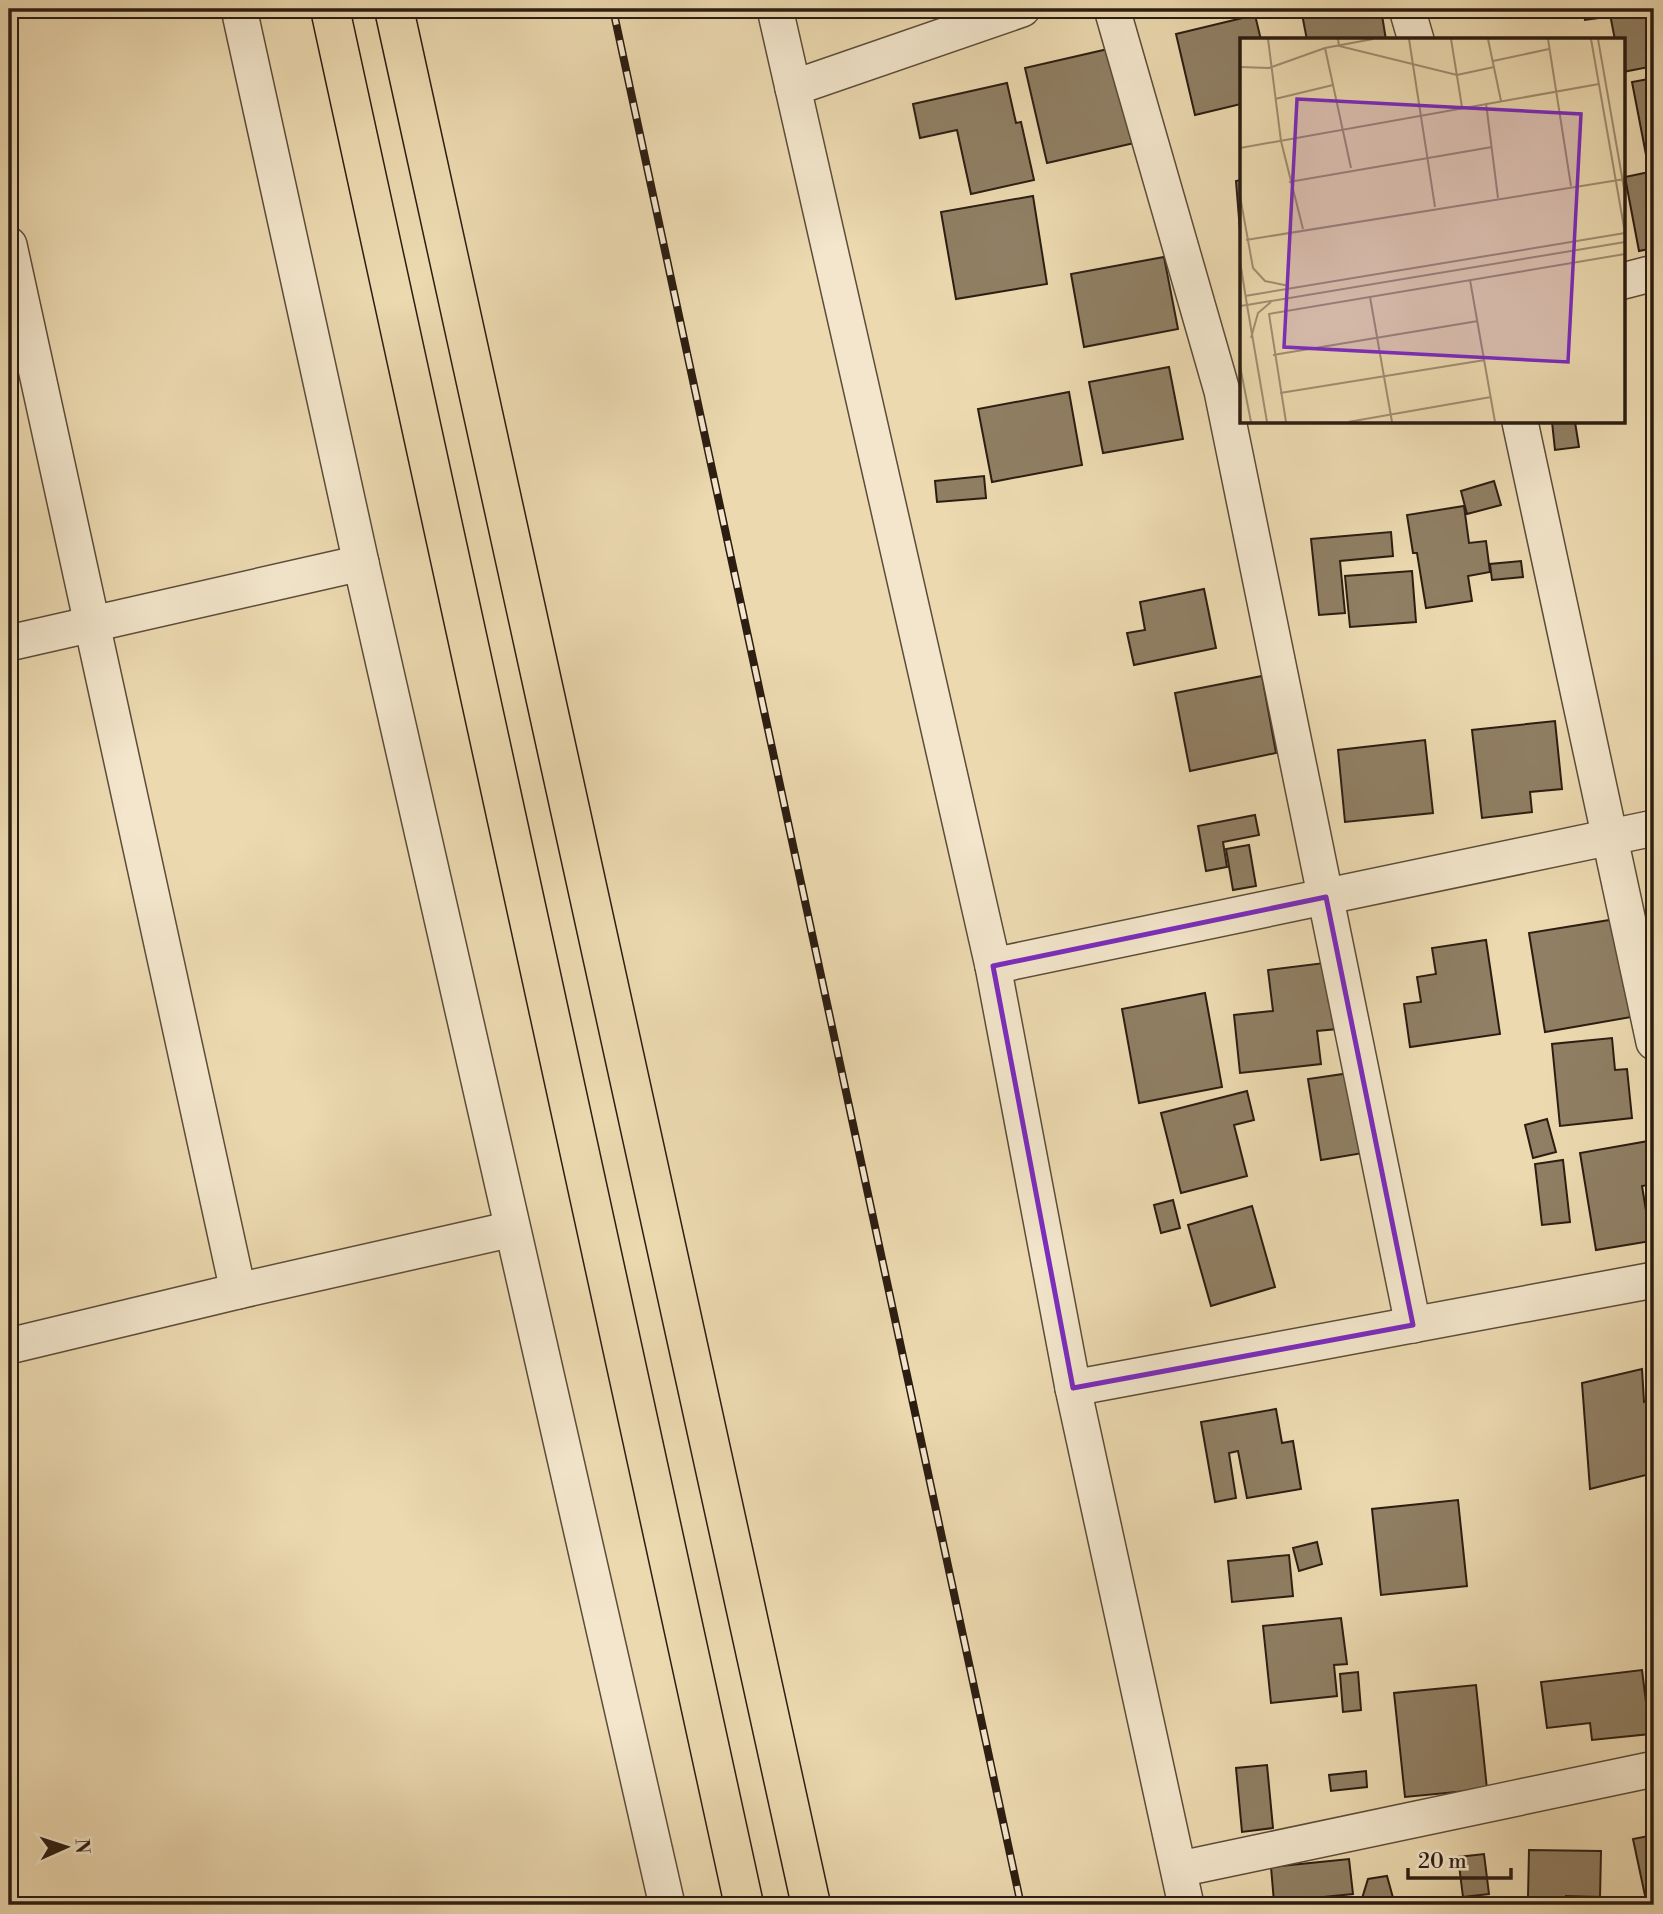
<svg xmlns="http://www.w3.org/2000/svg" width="1663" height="1914" font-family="'Libre Bodoni',serif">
<rect width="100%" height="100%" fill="#ecd9b0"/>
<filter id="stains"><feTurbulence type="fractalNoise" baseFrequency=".00286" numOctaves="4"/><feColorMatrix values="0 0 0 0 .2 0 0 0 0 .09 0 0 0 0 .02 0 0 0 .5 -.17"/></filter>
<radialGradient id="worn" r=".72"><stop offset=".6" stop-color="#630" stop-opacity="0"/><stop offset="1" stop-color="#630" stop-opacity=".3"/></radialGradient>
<!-- building -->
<g fill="#907f64" stroke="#2c1d12" stroke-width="2">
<polygon points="1301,9 1381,9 1386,40 1307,40"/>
<polygon points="1583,9 1605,9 1607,17 1585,20"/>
<polygon points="1609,9 1654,9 1654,66 1623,72 1623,40 1615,40"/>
<polygon points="1255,15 1261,40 1241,40 1241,104 1195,115 1176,34"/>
<polygon points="1121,46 1143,141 1047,163 1025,68"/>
<polygon points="1654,78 1654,164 1648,165 1632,82"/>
<polygon points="1007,83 1016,123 1021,122 1034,180 971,194 957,130 920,138 913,104"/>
<polygon points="1654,171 1654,248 1639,251 1625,177"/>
<polygon points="1241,180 1241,230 1240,231 1236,181"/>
<polygon points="1033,196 1047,284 956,299 941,212"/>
<polygon points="1164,257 1178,329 1084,347 1071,274"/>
<polygon points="1169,367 1183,439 1103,453 1089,382"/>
<polygon points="1069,392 1082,465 992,482 978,409"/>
<polygon points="1552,422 1575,422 1579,447 1555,450"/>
<polygon points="984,476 986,498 937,502 935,481"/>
<polygon points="1494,481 1501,505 1467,514 1461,491"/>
<polygon points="1464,506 1469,543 1486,541 1490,572 1468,576 1472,601 1426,608 1417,553 1413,553 1407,515"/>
<polygon points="1391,532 1393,556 1340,561 1345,613 1319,615 1311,539"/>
<polygon points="1521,561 1523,577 1492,580 1490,564"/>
<polygon points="1412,571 1416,622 1350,627 1345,576"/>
<polygon points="1204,589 1216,648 1134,665 1127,633 1145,630 1140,602"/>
<polygon points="1262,676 1276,753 1190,771 1175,693"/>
<polygon points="1555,721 1562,789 1530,792 1532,812 1482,818 1472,730"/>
<polygon points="1425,740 1433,813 1345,822 1338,750"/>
<polygon points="1255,815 1259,835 1223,842 1227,867 1206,871 1198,826"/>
<polygon points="1249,845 1256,886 1233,890 1226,849"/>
<polygon points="1622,918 1637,1016 1545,1032 1529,933"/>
<polygon points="1486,940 1500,1034 1410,1047 1404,1004 1421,1002 1417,977 1436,974 1432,948"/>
<polygon points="1324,963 1329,1003 1334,1002 1337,1029 1317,1031 1321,1064 1240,1073 1234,1015 1273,1011 1268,970"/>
<polygon points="1205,993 1222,1087 1139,1103 1122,1009"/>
<polygon points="1612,1038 1615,1070 1627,1069 1632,1118 1560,1126 1552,1044"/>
<polygon points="1350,1073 1363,1153 1321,1160 1308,1079"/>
<polygon points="1247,1091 1254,1120 1234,1125 1247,1176 1181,1193 1161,1113"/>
<polygon points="1547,1119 1556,1152 1533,1158 1525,1125"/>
<polygon points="1654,1140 1654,1184 1642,1186 1651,1241 1596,1250 1580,1153"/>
<polygon points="1563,1160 1570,1222 1542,1225 1535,1164"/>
<polygon points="1173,1200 1180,1228 1161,1233 1154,1205"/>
<polygon points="1252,1206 1275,1287 1211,1306 1188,1225"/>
<polygon points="1642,1369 1644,1402 1654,1399 1654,1473 1590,1489 1582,1383"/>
<polygon points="1276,1409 1282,1443 1293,1441 1301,1489 1247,1498 1238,1451 1229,1453 1236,1498 1215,1502 1201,1422"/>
<polygon points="1458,1500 1467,1586 1381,1595 1372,1509"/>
<polygon points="1317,1542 1322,1564 1299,1571 1293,1548"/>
<polygon points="1289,1555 1293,1596 1232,1602 1228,1561"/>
<polygon points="1341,1618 1347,1664 1334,1665 1337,1696 1271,1703 1263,1626"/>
<polygon points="1642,1670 1650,1734 1592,1740 1590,1723 1547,1728 1541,1682"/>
<polygon points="1358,1672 1361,1710 1343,1712 1340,1674"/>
<polygon points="1476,1685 1487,1789 1405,1797 1394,1693"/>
<polygon points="1267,1765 1273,1828 1242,1832 1236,1768"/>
<polygon points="1366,1771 1367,1787 1331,1791 1329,1775"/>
<polygon points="1654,1835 1654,1905 1647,1905 1633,1839"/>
<polygon points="1529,1850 1601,1851 1600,1897 1566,1896 1566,1905 1543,1905 1543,1897 1528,1897"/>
<polygon points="1484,1854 1489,1894 1463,1897 1458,1857"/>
<polygon points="1349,1859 1353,1894 1274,1902 1271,1867"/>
<polygon points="1387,1876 1395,1905 1360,1905 1368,1879"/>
</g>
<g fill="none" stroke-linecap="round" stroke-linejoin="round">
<defs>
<g id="minor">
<polyline points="239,9 361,563 667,1905"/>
<polyline points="775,9 993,966 1073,1388 1186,1905"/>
<polyline points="1112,9 1222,391 1413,1325"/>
<polyline points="1407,9 1416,40"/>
<polyline points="793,88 1022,9"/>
<polyline points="9,245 238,1291"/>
<polyline points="1623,281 1654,273"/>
<polyline points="1520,422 1654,1042"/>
<polyline points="9,643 361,563"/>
<polyline points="993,966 1654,828"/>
<polyline points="9,1346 238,1291 512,1229"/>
<polyline points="1073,1388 1654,1280"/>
<polyline points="1180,1869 1654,1769"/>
</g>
<g id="primary">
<polyline points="330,9 744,1905"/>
<polyline points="394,9 811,1905"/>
</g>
</defs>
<!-- minor casing -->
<use href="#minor" stroke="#5c4c3a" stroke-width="38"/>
<!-- primary casing -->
<use href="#primary" stroke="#2c1d12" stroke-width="41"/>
<!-- minor -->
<use href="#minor" stroke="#f3e6cc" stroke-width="35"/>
<!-- primary -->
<use href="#primary" stroke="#ecd9b0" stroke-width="38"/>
<defs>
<polyline id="rail" points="613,9 1021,1905"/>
</defs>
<!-- rail casing -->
<use href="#rail" stroke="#2c1d12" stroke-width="8"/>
<!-- rail -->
<use href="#rail" stroke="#f3e6cc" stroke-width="5" stroke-dasharray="16" stroke-linecap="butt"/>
</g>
<!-- marked area -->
<path fill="none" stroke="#7b2cbf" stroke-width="5" stroke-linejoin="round" d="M1326,897L1413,1325L1073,1388L993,966Z"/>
<!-- overview -->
<g transform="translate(1240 38)">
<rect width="385" height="385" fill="#ecd9b0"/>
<path fill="none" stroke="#9f8e71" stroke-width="2" d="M28,1L41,103L63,191M98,1L99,8L217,37L254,29M169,1L195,169M211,1L222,69M248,1L261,63M308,1L331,148M351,1L385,195M358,1L385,156M85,10L111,130M253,23L309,11M0,29L29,30L85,10L133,1M35,61L93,47M246,65L258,160M0,110L359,46M49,144L252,109M0,158L13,230L25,243L49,248M6,202L385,141M0,223L7,267L0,268M230,242L255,384M5,258L385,195M130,259L152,384M7,267L27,384M7,267L385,204M11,300L18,275L31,264M33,317L238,283M0,328L11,384M40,355L245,322M46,384L29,276L385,216M108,384L251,359"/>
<path fill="#7b2cbf" fill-opacity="0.15" stroke="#7b2cbf" stroke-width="3.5" d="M57,61L341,76L328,324L44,309Z"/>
<rect width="385" height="385" fill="none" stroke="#2c1d12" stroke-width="3.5"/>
</g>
<!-- margin -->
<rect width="1663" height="1914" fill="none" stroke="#ecd9b0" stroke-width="35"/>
<rect x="10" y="10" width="1642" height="1893" fill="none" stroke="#2c1d12" stroke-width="3.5"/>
<rect x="18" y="18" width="1628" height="1879" fill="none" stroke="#2c1d12" stroke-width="2"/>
<!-- north arrow -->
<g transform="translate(66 1847) rotate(87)" stroke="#f3e6cc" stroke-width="5" paint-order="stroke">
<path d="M0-5L12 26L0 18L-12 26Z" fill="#2c1d12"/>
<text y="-10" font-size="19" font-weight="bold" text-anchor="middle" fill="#2c1d12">N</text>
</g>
<!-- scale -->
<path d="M1408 1868v10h103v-10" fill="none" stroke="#2c1d12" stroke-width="3.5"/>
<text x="1418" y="1868" font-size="21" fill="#2c1d12" stroke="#f3e6cc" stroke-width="5" paint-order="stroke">20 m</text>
<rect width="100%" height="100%" filter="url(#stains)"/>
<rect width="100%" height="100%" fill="url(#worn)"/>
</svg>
